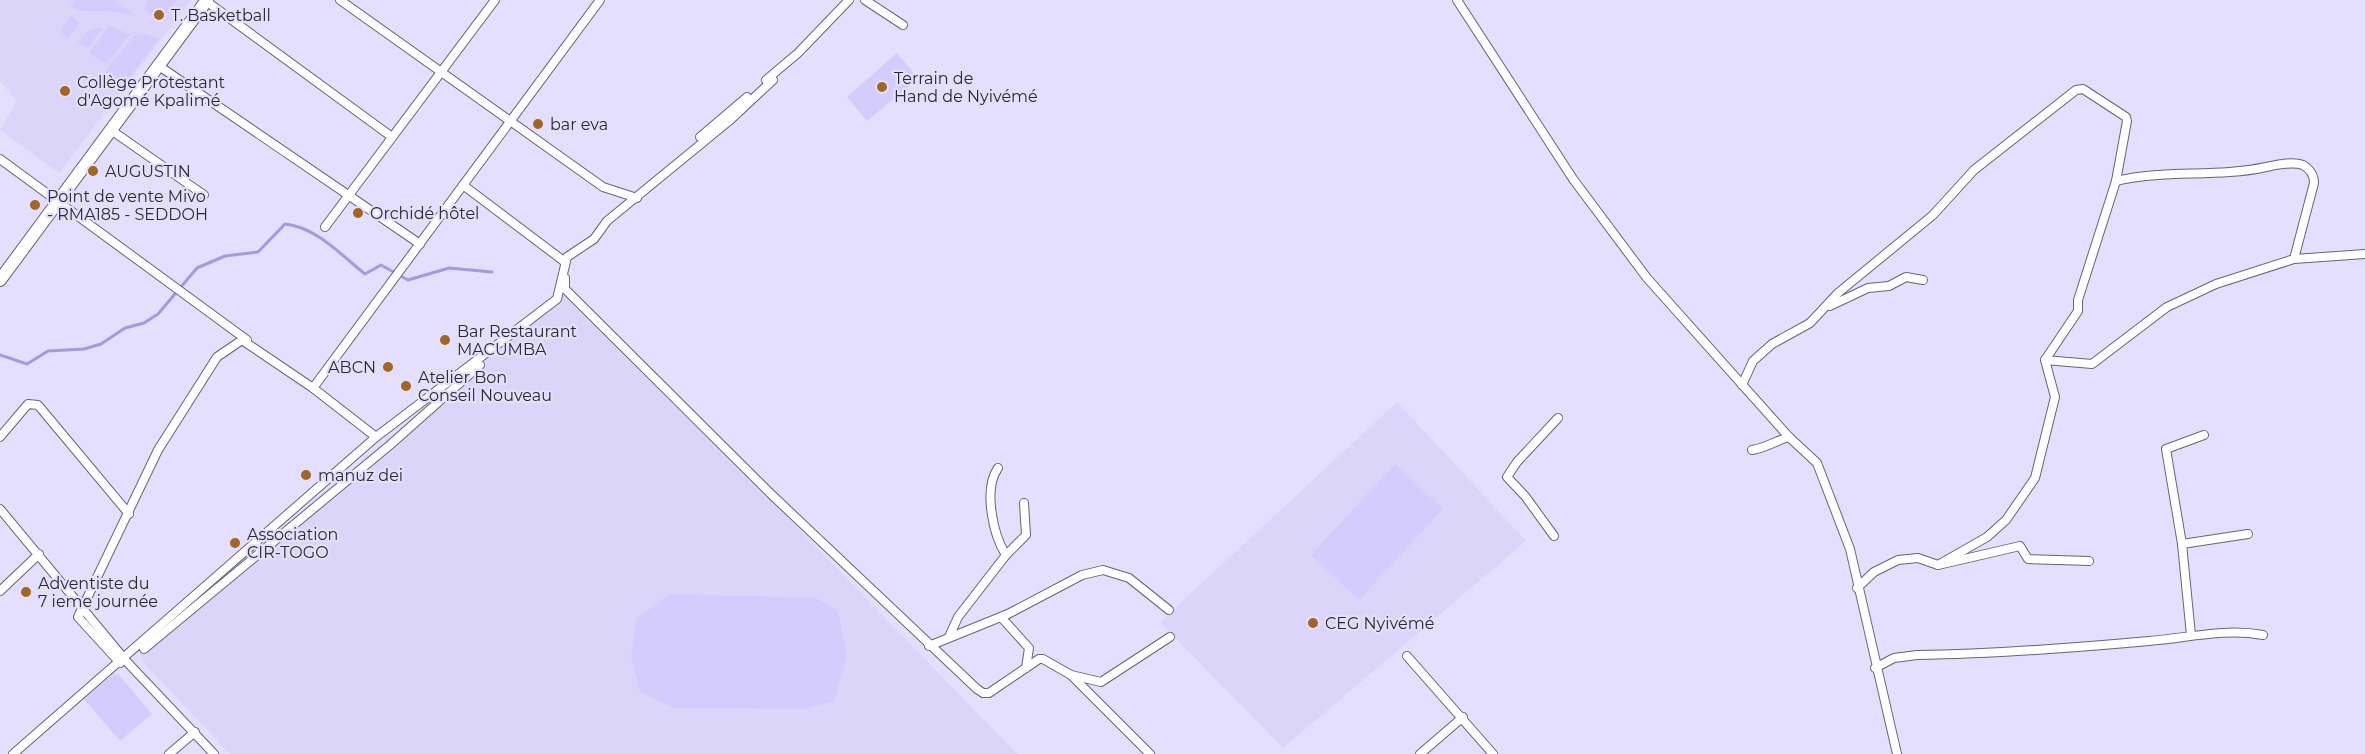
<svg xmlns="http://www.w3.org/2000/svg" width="2365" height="754" font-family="Montserrat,sans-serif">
<rect width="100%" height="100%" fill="#e4dffd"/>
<!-- built -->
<g fill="#dbd5fa">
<polygon points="0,0 191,0 59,173 0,130 17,101 0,81"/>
<polygon points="565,288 1017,754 230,754 142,661 141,648"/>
<polygon points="1397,402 1526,541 1283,748 1160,622"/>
</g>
<!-- green -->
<g fill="#d5ccfe">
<polygon points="75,0 115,0 136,16 109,11 79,11 70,6"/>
<polygon points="149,0 177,0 160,22 143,8"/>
<polygon points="71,16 80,23 68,39 59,32"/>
<polygon points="109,26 130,34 106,64 89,53"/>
<polygon points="103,27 88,48 78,42 87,31"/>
<polygon points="144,34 159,38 120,90 102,75 134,36"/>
<polygon points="897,53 918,78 867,121 847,97"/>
<polygon points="1395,464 1443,509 1359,600 1311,555"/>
<polygon points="670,594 816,598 838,611 847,656 834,701 804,709 674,708 640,692 631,657 636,619"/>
<polygon points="114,674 119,675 152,714 120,741 84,699"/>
</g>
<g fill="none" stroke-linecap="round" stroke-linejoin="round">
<!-- stream -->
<path stroke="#a799dd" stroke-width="3" d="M0,355L27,364L48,351L84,349L101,344L125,328L144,323L158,314L197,268L225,256L258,252L285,224C316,227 341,255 365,274L381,265L408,280L449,268L492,272"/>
<defs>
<g id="minor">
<polyline points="340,0 603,187 637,198"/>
<polyline points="865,0 903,25"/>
<polyline points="1457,0 1573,179 1647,278 1789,437 1817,463 1850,549 1897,754"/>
<polyline points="206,1 392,137"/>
<polyline points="159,66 420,244"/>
<polyline points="766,80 798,53 849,0"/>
<polyline points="111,130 204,195"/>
<polyline points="700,137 747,97"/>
<polyline points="0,159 247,340"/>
<path d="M2116,181C2165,169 2217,178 2266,167C2276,165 2293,161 2303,165C2310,169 2314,176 2314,183L2294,259"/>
<polyline points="463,185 565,262 565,265"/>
<polyline points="325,227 495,0"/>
<polyline points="565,278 565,289 772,495 977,689 983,693 989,693 1039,659 1043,659 1071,675 1150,754"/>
<polyline points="1830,306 1868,288 1889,286 1906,277 1923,280"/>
<polyline points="1742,385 1753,361 1772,344 1810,323 1838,293 1933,215 1974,170 2076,90 2083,89 2126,117 2127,121 2116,181 2078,300 2078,311 2045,360"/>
<polyline points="313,388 600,0"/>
<polyline points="0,437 28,404 38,405 129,514"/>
<path d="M1752,450C1766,448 1775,441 1789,437"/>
<polyline points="0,509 127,662 214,754"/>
<polyline points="1554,536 1525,496 1507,477 1517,462 1558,418"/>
<polyline points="2182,544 2166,449 2204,435"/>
<polyline points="1006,555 1026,535 1024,503"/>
<polyline points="1938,565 1987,537 2006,520 2035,478 2055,397 2045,360 2092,364 2167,307 2216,284 2294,259 2365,254"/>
<polyline points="1857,588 1874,572 1898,560 1918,558 1938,565 2020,546 2028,559 2089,561"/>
<polyline points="0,591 39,554"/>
<polyline points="1001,617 1029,648 1026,668"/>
<polyline points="2191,635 2182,544 2248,534"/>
<path d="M949,637L958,617L1006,555C993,535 983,489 998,468"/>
<polyline points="929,646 1008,614 1082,575 1103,570 1129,578 1169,610"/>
<polyline points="144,649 390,445 480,365"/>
<polyline points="1407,656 1493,754"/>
<polyline points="120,663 78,617 158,450 217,357 242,340 313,388 376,437"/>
<path d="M1875,668L1894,658L1917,655C1995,654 2072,648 2149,641C2188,638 2224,628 2263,635"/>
<polyline points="1071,675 1101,682 1170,637"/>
<polyline points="13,754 376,437 557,299 567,257 594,239 607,221 729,121 773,80"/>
<polyline points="169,754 195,732"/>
<polyline points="1420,754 1463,717"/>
</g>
<polyline id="secondary" points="0,280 207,0"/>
</defs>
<!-- minor casing -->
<use href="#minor" stroke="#67627d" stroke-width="10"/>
<!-- secondary casing -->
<use href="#secondary" stroke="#67627d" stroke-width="14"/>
<!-- minor -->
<use href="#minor" stroke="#fff" stroke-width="8"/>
<!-- secondary -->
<use href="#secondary" stroke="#fff" stroke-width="12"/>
</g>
<!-- markers -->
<g fill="#a06625" stroke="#e4dffd" stroke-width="2">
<circle cx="159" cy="15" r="6"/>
<circle cx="882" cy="87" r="6"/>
<circle cx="65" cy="91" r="6"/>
<circle cx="538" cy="124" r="6"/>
<circle cx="93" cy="171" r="6"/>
<circle cx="35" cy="205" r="6"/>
<circle cx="358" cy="213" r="6"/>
<circle cx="445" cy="340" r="6"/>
<circle cx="388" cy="367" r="6"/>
<circle cx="406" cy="386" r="6"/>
<circle cx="306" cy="475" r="6"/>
<circle cx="235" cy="543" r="6"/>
<circle cx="26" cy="592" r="6"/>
<circle cx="1313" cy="623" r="6"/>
</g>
<g text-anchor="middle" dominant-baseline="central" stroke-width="4.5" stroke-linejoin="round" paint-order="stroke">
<!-- poi labels -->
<g font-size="16" fill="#2b2934" stroke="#e4dffd" text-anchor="start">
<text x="171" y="15">T. Basketball</text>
<text x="894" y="78">Terrain de<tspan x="894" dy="18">Hand de Nyivémé</tspan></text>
<text x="77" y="82">Collège Protestant<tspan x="77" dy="18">d'Agomé Kpalimé</tspan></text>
<text x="550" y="124">bar eva</text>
<text x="105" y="171">AUGUSTIN</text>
<text x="47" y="196">Point de vente Mivo<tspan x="47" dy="18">- RMA185 - SEDDOH</tspan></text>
<text x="370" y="213">Orchidé hôtel</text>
<text x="457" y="331">Bar Restaurant<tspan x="457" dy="18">MACUMBA</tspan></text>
<text x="376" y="367" text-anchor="end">ABCN</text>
<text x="418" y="377">Atelier Bon<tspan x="418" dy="18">Conseil Nouveau</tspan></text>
<text x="318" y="475">manuz dei</text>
<text x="247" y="534">Association<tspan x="247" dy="18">CIR-TOGO</tspan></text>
<text x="38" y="583">Adventiste du<tspan x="38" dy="18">7 ieme journée</tspan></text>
<text x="1325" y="623">CEG Nyivémé</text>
</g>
</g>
</svg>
